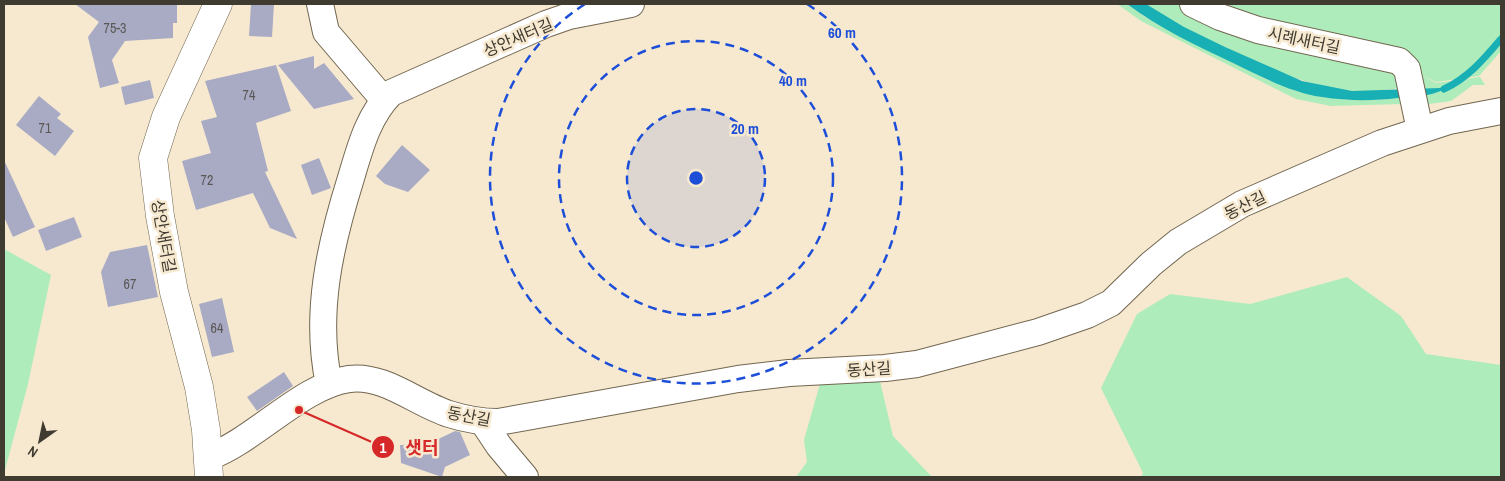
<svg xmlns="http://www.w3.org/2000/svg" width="1505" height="481" font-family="'Archivo Narrow','Noto Sans KR',sans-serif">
<rect width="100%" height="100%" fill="#f7e9d0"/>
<!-- green -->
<g fill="#afecbb">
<polygon points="1117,4 1127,4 1145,17 1181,37 1266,79 1298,91 1322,97 1350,100 1402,98 1403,104 1331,106 1296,99 1141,21"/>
<path d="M1146,4H1183L1392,66L1401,88C1385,90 1368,92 1351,91C1292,85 1194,39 1146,4Z"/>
<polygon points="1212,4 1501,4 1501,51 1479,76 1436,82 1360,46"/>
<polygon points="1414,71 1436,83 1480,77 1485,85 1473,85 1451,101 1422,105"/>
<polygon points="4,249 51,275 28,384 4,474"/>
<polygon points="1347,277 1401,316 1426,354 1501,365 1501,477 1141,477 1143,473 1101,388 1137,314 1170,294 1250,304"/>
<polygon points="821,380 880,381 893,436 932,477 796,477 807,462 804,440"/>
</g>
<!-- water -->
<path fill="#19b0b5" d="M1127,4H1146L1184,27L1225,47L1302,81L1352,91L1440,88L1452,85C1435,96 1418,97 1398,98C1373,101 1347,101 1322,97C1290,92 1262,77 1233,63C1197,46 1159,28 1127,4Z"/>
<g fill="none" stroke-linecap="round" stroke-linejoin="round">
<!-- stream -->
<path stroke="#19b0b5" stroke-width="7" d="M1444,89C1468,78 1484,59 1501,39"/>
</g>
<!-- building -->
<g fill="#a9abc4">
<polygon points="75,4 177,4 177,23 173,23 173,38 125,41 112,60 119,83 100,88 88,37 99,22"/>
<polygon points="251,4 274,4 272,37 249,36"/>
<polygon points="314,56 314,69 324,63 354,99 314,109 278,65"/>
<polygon points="276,65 291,111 256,123 268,171 265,172 297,239 270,228 253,193 196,210 182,161 211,153 201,121 217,117 205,81"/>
<polygon points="150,80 154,98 125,105 121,87"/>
<polygon points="39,96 61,114 57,118 74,131 55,156 16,125"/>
<polygon points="402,145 430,170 408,192 385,184 376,176"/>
<polygon points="319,158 331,188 312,195 301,165"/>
<polygon points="4,160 35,227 13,237 4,217"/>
<polygon points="74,217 82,237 46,251 38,230"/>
<polygon points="147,245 158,297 108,307 101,272 110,252"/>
<polygon points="222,298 234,352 212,357 199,304"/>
<polygon points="284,372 293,386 257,411 247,397"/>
<polygon points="455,431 460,432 470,455 445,467 442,477 401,463 400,445 428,444"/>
</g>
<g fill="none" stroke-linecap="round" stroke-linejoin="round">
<defs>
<g id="minor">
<polyline points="320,4 326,32 384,100"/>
<polyline points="1193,4 1220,17 1258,30 1399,61 1407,69 1420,130"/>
<path d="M329,384C314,314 330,245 351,178C360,148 368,116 391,93L546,24L569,16L631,4"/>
<polyline points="483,422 499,446 525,477"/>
<path d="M209,457C255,440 303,385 349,379C384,374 417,404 449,414C465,419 481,422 498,422L738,379L789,373L885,368L917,364L1038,332L1087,315L1111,303L1151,264L1178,242L1242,204L1382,143L1449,121L1501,111"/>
</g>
<polyline id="tertiary" points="209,477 206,430 199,387 174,292 160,216 153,158 166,117 218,4"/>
</defs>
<!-- minor casing -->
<use href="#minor" stroke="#726650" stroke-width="28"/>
<!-- tertiary casing -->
<use href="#tertiary" stroke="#726650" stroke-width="29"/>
<!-- minor -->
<use href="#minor" stroke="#fff" stroke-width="26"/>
<!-- tertiary -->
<use href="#tertiary" stroke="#fff" stroke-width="28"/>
</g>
<!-- distance rings -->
<circle cx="696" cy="178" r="69" fill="#1d4ed8" fill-opacity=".12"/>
<g fill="none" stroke="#1d4ed8" stroke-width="2.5" stroke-dasharray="9 6">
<circle cx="696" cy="178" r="69"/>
<circle cx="696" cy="178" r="137"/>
<path d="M807 4A206 206 0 1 1 585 4"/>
</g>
<g text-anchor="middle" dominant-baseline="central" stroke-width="5" stroke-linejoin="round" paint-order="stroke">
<!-- number labels -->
<g font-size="14" fill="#5a5756">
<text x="115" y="28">75-3</text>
<text x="249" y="95">74</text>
<text x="45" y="128">71</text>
<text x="207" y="180">72</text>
<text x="130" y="284">67</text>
<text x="217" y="328">64</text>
</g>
<!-- street labels -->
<g font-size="16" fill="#403b31" stroke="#f7e9d0">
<text transform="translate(518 37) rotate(-23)">상안새터길</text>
<text transform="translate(1304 40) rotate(12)">시례새터길</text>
<text transform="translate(1245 205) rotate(-26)">동산길</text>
<text transform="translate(164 236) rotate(80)">상안새터길</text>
<text transform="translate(869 369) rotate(-4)">동산길</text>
<text transform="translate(469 416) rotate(11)">동산길</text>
</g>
</g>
<circle cx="696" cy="178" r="8" fill="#1d4ed8" stroke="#f7e9d0" stroke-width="2.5"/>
<g font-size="15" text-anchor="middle" font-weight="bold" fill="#1d4ed8" stroke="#f7e9d0" stroke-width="5" stroke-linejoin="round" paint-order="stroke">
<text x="842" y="38">60 m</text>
<text x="793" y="86">40 m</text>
<text x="745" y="134">20 m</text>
</g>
<!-- callouts -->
<path fill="none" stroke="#d62828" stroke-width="2" d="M299 410L383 447"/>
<g fill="#d62828" stroke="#f7e9d0" stroke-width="2">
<circle cx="299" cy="410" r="5"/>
<circle cx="383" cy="447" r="12"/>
</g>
<g font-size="15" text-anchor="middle" font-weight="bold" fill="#fff">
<text x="383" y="453">1</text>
</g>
<g font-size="18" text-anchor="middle" font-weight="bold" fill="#d62828" stroke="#f7e9d0" stroke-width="5" stroke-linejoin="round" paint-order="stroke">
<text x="422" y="454">샛터</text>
</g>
<!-- border -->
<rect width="1505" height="481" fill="none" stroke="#403b31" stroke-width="10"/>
<!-- north arrow -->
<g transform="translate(40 441) rotate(213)" stroke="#f7e9d0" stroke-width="4" paint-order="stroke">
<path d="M0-4L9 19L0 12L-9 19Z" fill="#403b31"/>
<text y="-8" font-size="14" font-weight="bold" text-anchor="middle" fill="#403b31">N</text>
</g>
</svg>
